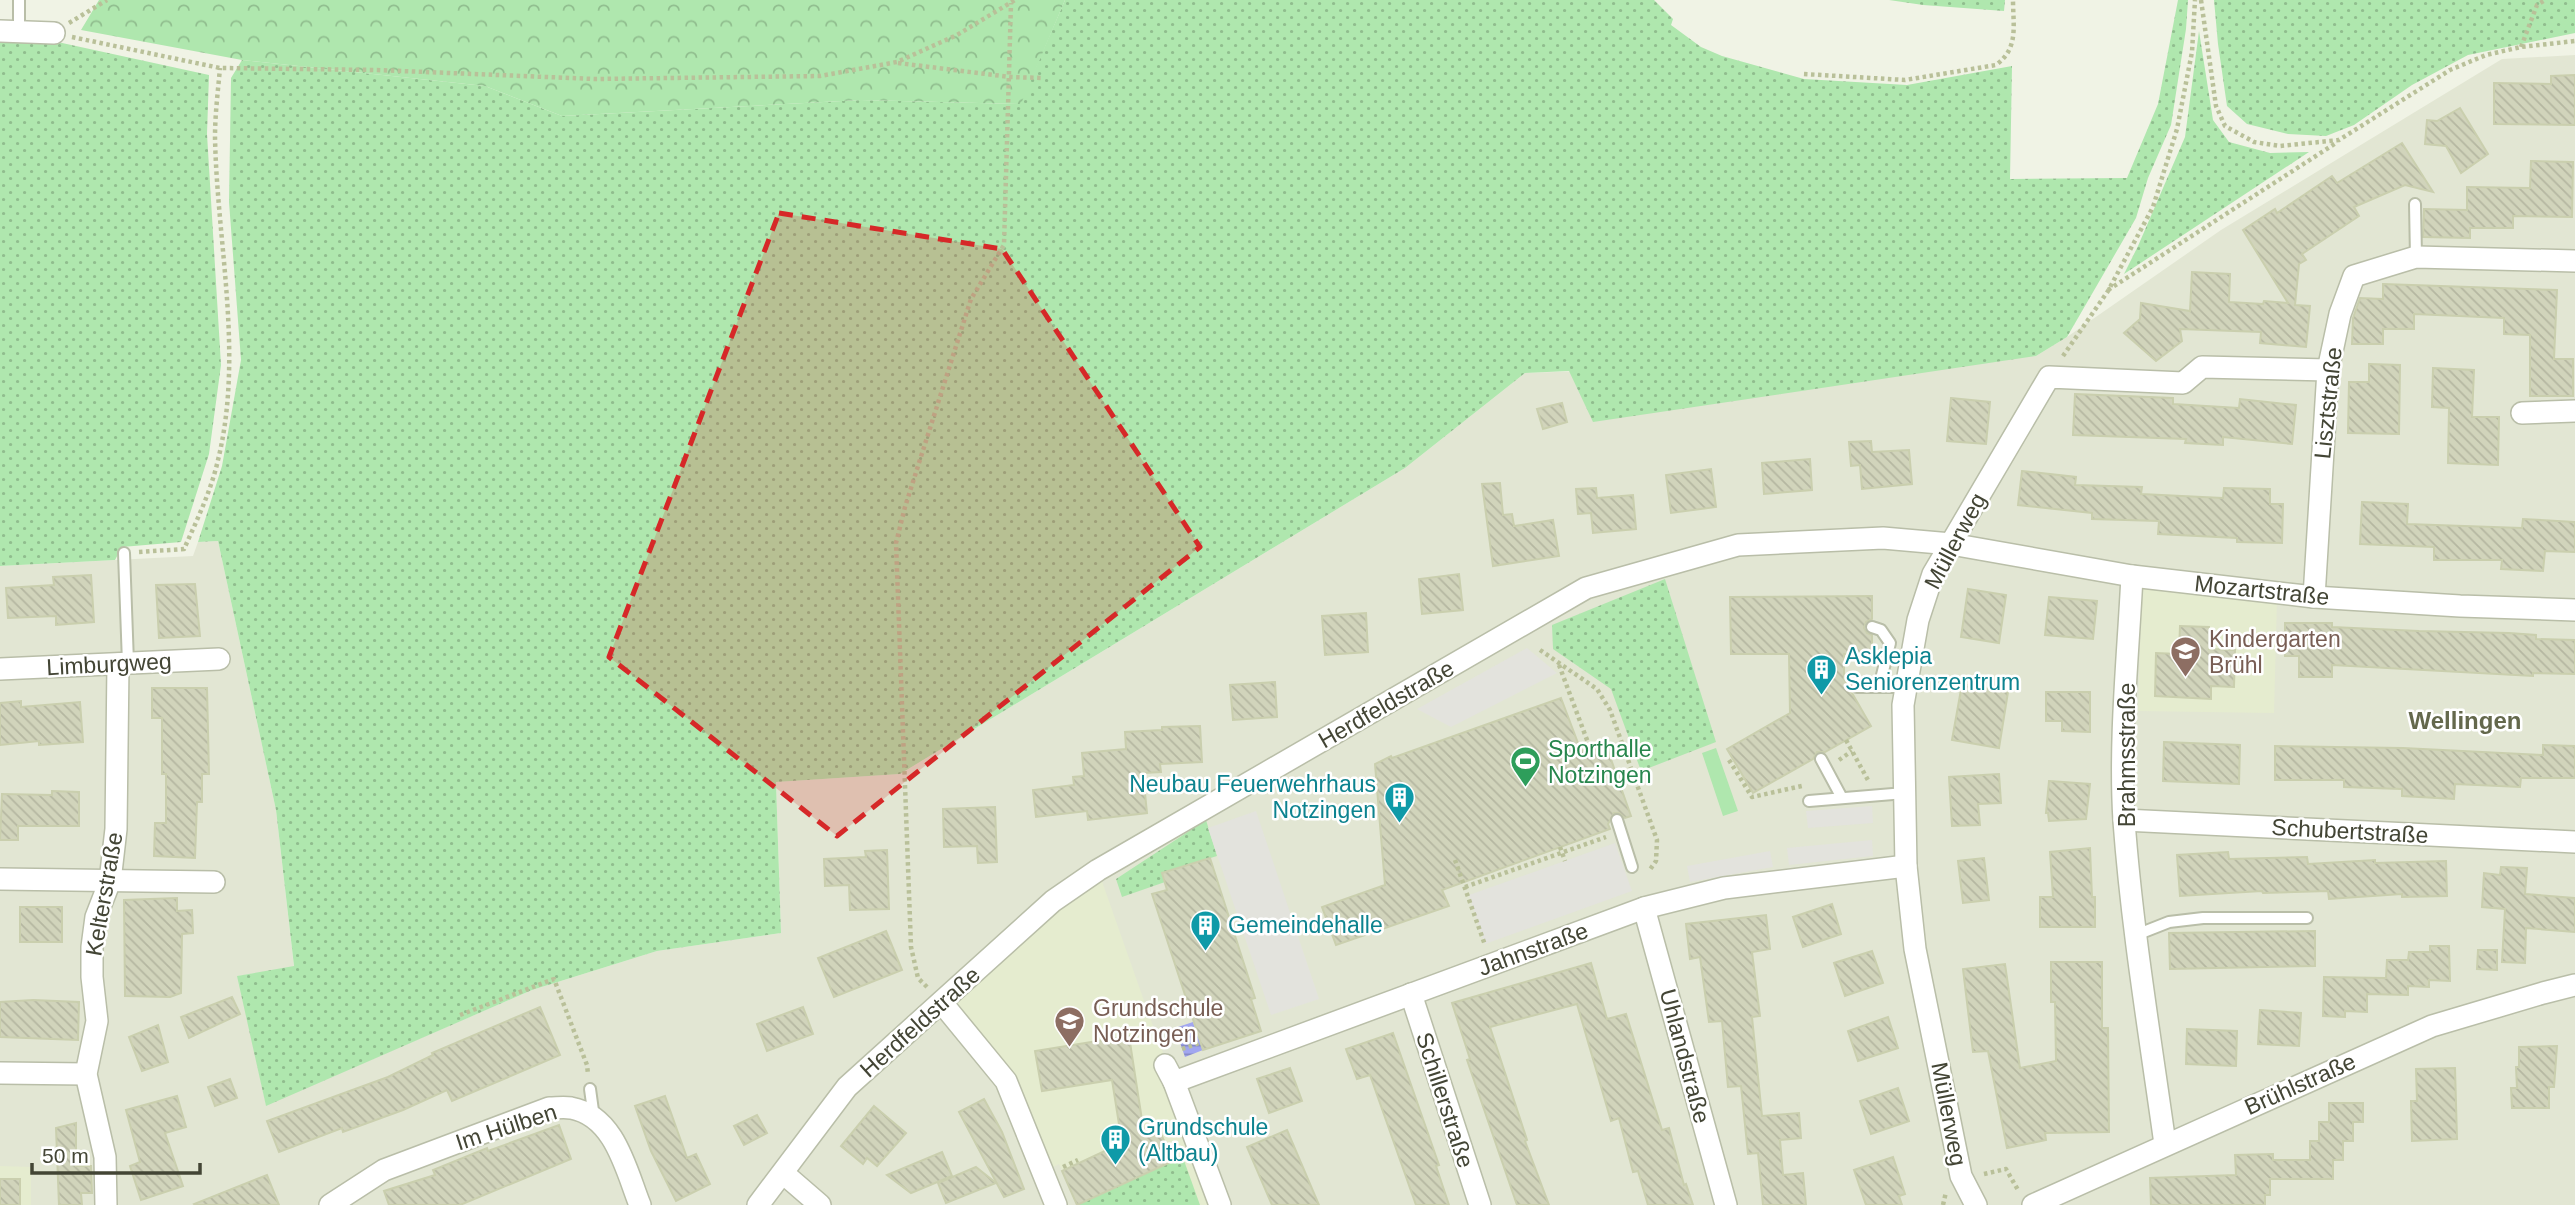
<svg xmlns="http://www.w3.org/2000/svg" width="2575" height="1205" font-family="Arial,sans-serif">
<defs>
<pattern id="grass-dots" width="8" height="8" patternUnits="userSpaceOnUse" patternTransform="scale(1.75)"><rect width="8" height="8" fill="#afe7ae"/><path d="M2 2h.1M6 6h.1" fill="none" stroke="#90bd8e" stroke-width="1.8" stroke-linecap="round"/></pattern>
<pattern id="forest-crowns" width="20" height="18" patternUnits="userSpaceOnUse" patternTransform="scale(1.75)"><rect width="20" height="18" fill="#afe7ae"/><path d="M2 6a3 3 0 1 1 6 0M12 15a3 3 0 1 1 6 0" fill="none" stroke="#90bd8e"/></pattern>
<pattern id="water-rules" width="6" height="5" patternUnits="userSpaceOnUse" patternTransform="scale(1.75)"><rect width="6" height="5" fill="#a1a6f0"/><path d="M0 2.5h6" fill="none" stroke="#8589c3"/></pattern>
<pattern id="building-back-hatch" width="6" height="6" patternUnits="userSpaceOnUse" patternTransform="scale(1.75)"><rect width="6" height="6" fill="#d1d4bb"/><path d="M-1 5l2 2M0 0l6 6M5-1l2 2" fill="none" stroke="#b5b7a1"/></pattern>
</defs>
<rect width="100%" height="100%" fill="#f0f3e5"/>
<!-- residential -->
<polygon fill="#e2e6d3" points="2575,55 2575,1205 0,1205 0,566 193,556 198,542 218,541 276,810 294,967 238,976 266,1105 532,990 657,951 781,933 776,782 900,774 1405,468 1525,373 2036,356 2067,337 2221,230 2502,59"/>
<!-- education -->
<g fill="#e5eccf">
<polygon points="2142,583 2277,598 2274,713 2138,711"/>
<polygon points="1098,870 1149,1015 1220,1205 1077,1205 1059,1164 1042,1173 1006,1081 942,1003"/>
<polygon points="0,1166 31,1167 31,1205 0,1205"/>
</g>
<!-- grass -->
<g fill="url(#grass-dots)">
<polygon points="1065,0 1654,0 1673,19 1671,25 1701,47 1722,56 1804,79 1907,85 2012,66 2010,179 2127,178 2158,104 2178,0 2188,0 2186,29 2171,125 2148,178 2136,218 2067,337 2036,356 1593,422 1569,371 1525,373 1405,468 900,774 776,782 781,933 657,951 532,990 266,1106 237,976 294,966 276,810 218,541 198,542 222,466 241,360 229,202 231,78 242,60 485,86 562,116 861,100 1020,104"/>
<polygon points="1889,0 2005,0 2004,11 1923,5"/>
<polygon points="2214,0 2575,0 2575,33 2468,55 2412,85 2354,125 2326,136 2288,134 2247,124 2227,106 2218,44"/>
<polygon points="2199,31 2213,120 2229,142 2270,153 2309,152 2124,274 2138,246 2185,137"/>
<polygon points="53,41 209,75 207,134 221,365 209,454 181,542 122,547 115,560 0,566 0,43"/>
<polygon points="1665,579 1716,742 1641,771 1611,689 1553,649 1552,625"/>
<polygon points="1206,820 1217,856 1162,873 1165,882 1122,897 1116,879"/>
<polygon points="1182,1155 1200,1205 1078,1205"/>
</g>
<!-- forest -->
<polygon fill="url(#forest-crowns)" points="99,0 1065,0 1021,104 861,100 562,116 485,86 242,60 81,30"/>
<!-- garden -->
<polygon fill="#afe7ae" points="1716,748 1738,811 1723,816 1702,753"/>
<!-- parking -->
<g fill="#e3e3dd">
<polygon points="1527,648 1557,673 1451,727 1417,709"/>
<polygon points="1872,806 1873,823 1808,828 1806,811"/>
<polygon points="1256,811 1319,999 1271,1015 1208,828"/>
<polygon points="1872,840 1873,856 1789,865 1787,848"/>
<polygon points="1615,843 1632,891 1485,944 1469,895"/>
<polygon points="1770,851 1773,867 1690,882 1687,866"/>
</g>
<!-- water -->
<polygon fill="url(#water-rules)" points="1193,1022 1203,1050 1185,1057 1175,1028"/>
<!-- building -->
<g fill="url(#building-back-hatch)" stroke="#cacfae" stroke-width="2">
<polygon points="2575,75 2575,125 2494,124 2494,83 2551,84 2551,76"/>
<polygon points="2460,108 2488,154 2461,173 2446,146 2425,144 2427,120 2437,121"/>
<polygon points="2402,143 2433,192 2405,185 2354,207 2359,216 2302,254 2306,260 2299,264 2295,305 2310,306 2306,347 2260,343 2261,332 2180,329 2182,341 2156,361 2124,333 2140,319 2141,303 2190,311 2192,272 2230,274 2229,302 2263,304 2264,301 2288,303 2243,230 2275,209 2277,213 2332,176 2337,183"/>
<polygon points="2531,161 2573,162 2572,217 2513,216 2513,228 2470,228 2470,238 2423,237 2424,209 2467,210 2467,187 2530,188"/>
<polygon points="2383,284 2557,290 2554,359 2573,359 2573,396 2530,396 2530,335 2504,334 2504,318 2414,314 2414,329 2383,329 2383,344 2352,344 2353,318 2360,298 2383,299"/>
<polygon points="2369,364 2400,365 2399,434 2348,433 2349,382 2369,382"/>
<polygon points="2433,368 2474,370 2472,417 2499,417 2498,465 2448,463 2449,408 2432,407"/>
<polygon points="2075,394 2173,398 2173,404 2239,408 2240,399 2296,405 2292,444 2223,437 2223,445 2185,443 2186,439 2073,435"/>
<polygon points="1951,398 1990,402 1986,444 1947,441"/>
<polygon points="1562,403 1567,422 1543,429 1537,409"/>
<polygon points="1871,441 1872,452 1909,450 1912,484 1862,489 1860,465 1851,466 1849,442"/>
<polygon points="1810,459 1812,490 1764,494 1762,463"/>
<polygon points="1711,469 1716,507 1671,513 1666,475"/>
<polygon points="2022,471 2076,477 2075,485 2142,487 2141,494 2223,498 2224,488 2270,489 2270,504 2283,504 2282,543 2237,542 2237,538 2158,534 2159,521 2092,519 2092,513 2018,505"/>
<polygon points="1500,483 1503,515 1512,514 1514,526 1553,520 1559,556 1493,566 1482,484"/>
<polygon points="1596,488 1597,498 1633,495 1636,529 1593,533 1591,513 1578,514 1576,489"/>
<polygon points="2362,502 2408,504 2407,524 2522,528 2523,519 2575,522 2575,552 2545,551 2543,571 2501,569 2502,560 2434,560 2434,547 2360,544"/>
<polygon points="1459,574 1463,610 1422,614 1419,579"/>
<polygon points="91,575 94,622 56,625 56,616 8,618 6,588 54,585 53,577"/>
<polygon points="195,584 200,636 159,638 156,585"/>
<polygon points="1968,589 2006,595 1999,643 1961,637"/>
<polygon points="1872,596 1872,619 1866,622 1864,628 1867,633 1872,635 1872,654 1844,654 1844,679 1871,726 1825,752 1817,752 1813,759 1753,793 1727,749 1790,713 1789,654 1731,654 1730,597"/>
<polygon points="2049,597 2097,601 2093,639 2045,635"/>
<polygon points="1366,613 1368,652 1325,655 1322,616"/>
<polygon points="2285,623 2332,623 2332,627 2419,631 2509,633 2536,635 2536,639 2575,640 2575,674 2533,673 2533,676 2332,665 2332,677 2299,677 2299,656 2285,656"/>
<polygon points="2180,626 2209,627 2209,649 2235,650 2234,687 2211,686 2211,699 2155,696 2156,653 2179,654"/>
<polygon points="1275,682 1277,717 1233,720 1230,685"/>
<polygon points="1962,684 2008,692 1999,748 1952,740"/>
<polygon points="152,688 207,688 209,774 202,774 202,802 197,802 195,858 154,856 155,823 166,823 166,774 162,774 162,718 152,718"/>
<polygon points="2046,692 2090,692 2090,732 2062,731 2062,721 2046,721"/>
<polygon points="1561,698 1581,751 1595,746 1597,752 1607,748 1631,816 1625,818 1619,813 1614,813 1608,824 1610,829 1442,890 1449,906 1336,945 1322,907 1385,885 1375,764 1391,756 1392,758"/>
<polygon points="21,701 21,707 80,702 83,742 39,745 39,741 0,745 0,703"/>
<polygon points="1200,726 1202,762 1160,764 1161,772 1143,773 1147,813 1088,820 1087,811 1036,817 1033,790 1074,785 1073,777 1084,776 1082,753 1126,749 1125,732 1162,730 1162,727"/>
<polygon points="2164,742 2240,745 2239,784 2163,781"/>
<polygon points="2543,745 2575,746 2575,778 2521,778 2520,787 2455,784 2454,799 2402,796 2402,789 2344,787 2344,780 2275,780 2275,746 2403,748 2543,755"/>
<polygon points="1999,774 2001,803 1978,804 1980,825 1952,826 1949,777"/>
<polygon points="2049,781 2090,784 2086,819 2049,821 2048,813 2046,813"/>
<polygon points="52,791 79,792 79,826 18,826 18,840 0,840 2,794 52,795"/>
<polygon points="995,807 997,862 978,863 977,846 944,847 943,809"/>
<polygon points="2090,848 2092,897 2095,897 2095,927 2040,927 2040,897 2053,897 2050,852"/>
<polygon points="887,850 889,909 850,910 849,885 825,886 824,859 866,857 865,851"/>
<polygon points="2228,852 2229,859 2307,857 2308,864 2375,860 2375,863 2446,861 2447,896 2402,897 2402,894 2329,899 2328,891 2263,893 2262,891 2180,896 2177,855"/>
<polygon points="1210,858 1255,998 1251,999 1261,1031 1203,1050 1152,894 1167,890 1162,873"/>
<polygon points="1984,858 1989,900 1963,903 1958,861"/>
<polygon points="2501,867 2527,868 2525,894 2575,898 2575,932 2526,928 2525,963 2502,962 2505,909 2482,907 2484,873 2500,875"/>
<polygon points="177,898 177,911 192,910 193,933 182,934 181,993 170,997 125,996 124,900"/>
<polygon points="1832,904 1841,934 1803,947 1793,917"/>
<rect x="20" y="907" width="42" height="35"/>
<polygon points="1766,915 1770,949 1752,952 1760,1016 1752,1017 1762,1116 1799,1113 1801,1138 1780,1140 1783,1175 1803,1173 1806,1205 1763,1205 1758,1153 1748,1154 1741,1086 1728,1087 1722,1021 1709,1022 1700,957 1690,959 1686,924"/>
<polygon points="886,931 902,970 834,997 818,958"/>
<polygon points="2315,931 2315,966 2170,969 2169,933"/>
<polygon points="2430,946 2449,946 2450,981 2429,980 2429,987 2408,986 2408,995 2367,994 2367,1012 2345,1011 2345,1017 2323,1016 2324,977 2386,978 2387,960 2408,960 2409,952 2430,952"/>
<polygon points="2478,950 2497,950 2497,970 2477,969"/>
<polygon points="1872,951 1883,983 1845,996 1834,963"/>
<polygon points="2051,962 2102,962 2102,1028 2108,1028 2109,1132 2045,1133 2046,1140 2007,1148 1988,1051 1973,1052 1963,969 2005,964 2020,1068 2056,1061 2055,1002 2051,1002"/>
<polygon points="1591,963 1607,1019 1626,1014 1662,1130 1669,1128 1684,1185 1686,1184 1693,1205 1648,1205 1638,1171 1633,1172 1619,1118 1611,1121 1577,1004 1490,1027 1527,1140 1525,1141 1549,1205 1517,1205 1467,1060 1470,1059 1452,1003"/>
<polygon points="232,997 240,1014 189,1038 181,1017"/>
<polygon points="33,1000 79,1002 78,1040 0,1037 0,1002"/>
<polygon points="540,1007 560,1055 452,1101 447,1090 403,1110 343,1132 342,1128 279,1152 267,1121 388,1077 433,1055 432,1053"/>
<polygon points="803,1007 813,1034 767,1051 757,1024"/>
<polygon points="2260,1010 2301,1013 2299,1046 2258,1044"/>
<polygon points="1888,1017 1898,1048 1858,1061 1848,1031"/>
<polygon points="158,1025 168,1062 142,1071 129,1037"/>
<polygon points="2187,1029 2237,1031 2236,1066 2186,1064"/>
<polygon points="1393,1033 1439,1165 1436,1166 1449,1205 1416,1205 1370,1075 1357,1079 1346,1049"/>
<polygon points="1129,1036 1144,1133 1158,1127 1173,1161 1077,1205 1062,1171 1122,1143 1112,1080 1042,1091 1035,1051"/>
<polygon points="2557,1046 2554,1087 2549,1087 2549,1108 2512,1108 2511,1088 2517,1088 2516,1067 2519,1067 2519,1047"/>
<polygon points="1290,1068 1302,1101 1269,1113 1257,1079"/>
<polygon points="2455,1068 2457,1139 2412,1141 2411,1101 2417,1101 2416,1069"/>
<polygon points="230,1079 237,1098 215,1106 208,1087"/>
<polygon points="1898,1088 1909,1121 1871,1134 1860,1101"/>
<polygon points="177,1096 186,1127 165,1133 183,1186 141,1200 130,1166 140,1162 126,1110"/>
<polygon points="665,1096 687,1158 696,1154 710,1184 676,1201 651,1151 635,1106"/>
<polygon points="984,1099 1002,1132 1024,1189 1004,1197 959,1112"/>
<polygon points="2329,1103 2363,1103 2363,1122 2353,1122 2353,1141 2343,1141 2343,1160 2333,1160 2333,1179 2270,1179 2270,1195 2265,1195 2265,1205 2151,1205 2150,1178 2236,1175 2235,1155 2273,1154 2273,1160 2310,1160 2310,1141 2319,1141 2319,1122 2329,1122"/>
<polygon points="874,1106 906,1133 877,1166 867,1158 863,1164 841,1146"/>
<polygon points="757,1115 767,1133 744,1145 734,1126"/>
<polygon points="76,1123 76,1166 91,1166 92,1193 81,1193 82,1205 59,1205 56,1128"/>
<polygon points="559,1125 571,1159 460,1205 389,1205 384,1191 435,1175 433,1170 487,1148 488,1151"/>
<polygon points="1287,1130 1319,1205 1272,1205 1247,1147"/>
<polygon points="942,1152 952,1176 911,1193 887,1175"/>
<polygon points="1893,1157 1905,1194 1899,1196 1902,1205 1866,1205 1854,1170"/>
<polygon points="976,1167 996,1183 946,1203 938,1183"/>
<polygon points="267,1175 279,1205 195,1205 194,1204"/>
<rect x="0" y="1179" width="20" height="26"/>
</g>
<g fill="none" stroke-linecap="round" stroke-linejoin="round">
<defs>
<g id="service">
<polyline points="19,32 19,0"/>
<polyline points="2415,204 2416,257"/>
<polyline points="124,553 128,663"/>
<polyline points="1872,627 1881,630 1890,643 1879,687"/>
<polyline points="1857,687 1906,687"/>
<polyline points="1821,759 1842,798"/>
<polyline points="1809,801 1905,793"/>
<polyline points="1617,820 1632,867"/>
<polyline points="2136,935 2169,922 2203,918 2307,918"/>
<polyline points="590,1089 594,1118"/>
</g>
<g id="minor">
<polyline points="0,31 54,33"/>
<polyline points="2522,413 2575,411"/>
<path d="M2132,576C2128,657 2119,740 2124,821C2132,929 2150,1036 2165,1144"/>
<polyline points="2314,597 2328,370 2340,314 2354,276 2416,257 2575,261"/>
<polyline points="0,669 219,659"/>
<polyline points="2124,820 2575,842"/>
<polyline points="0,879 214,882"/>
<polyline points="1644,908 1726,1205"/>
<polyline points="1411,994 1480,1205"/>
<polyline points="942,1003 1006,1081 1056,1205"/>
<polyline points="1165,1065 1174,1082 1220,1205"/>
<polyline points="0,1073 86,1074"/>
<polyline points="1174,1082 1644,908 1724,888 1906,866"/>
<polyline points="783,1173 820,1205"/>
<polyline points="106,1205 105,1157 86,1074 97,1021 92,977 92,947 96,917 110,881 116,829 118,664"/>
<path d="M330,1205L384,1170L549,1108C556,1108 564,1107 571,1108C615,1116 626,1170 640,1205"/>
<polyline points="758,1205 847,1087 1053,901 1098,870 1586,588 1738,545 1883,538 1951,544 2132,576 2314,597 2460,606 2575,610"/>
<polyline points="1976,1205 1961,1176 1915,949 1906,866 1903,705 1918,620 1933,574 2049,377 2183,383 2202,367 2328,370"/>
<polyline points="2033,1205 2432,1026 2543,993 2575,985"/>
</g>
</defs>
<!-- service casing -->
<use href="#service" stroke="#b9bea8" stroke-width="14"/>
<!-- minor casing -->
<use href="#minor" stroke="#b9bea8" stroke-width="24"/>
<!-- path -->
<g stroke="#b9c099" stroke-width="4.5" stroke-dasharray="3.5 3.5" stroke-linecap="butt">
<polyline points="2201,0 2216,106 2225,126 2254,142 2280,146 2339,140 2450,70 2486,55 2521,47 2575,41"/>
<polyline points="69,23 107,0"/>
<polyline points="72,37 220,68 377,70 595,79 820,76 897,62 957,35 1015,0"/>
<polyline points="2521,47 2537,5 2545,0"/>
<polyline points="898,63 1010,77 1044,78"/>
<path d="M1804,74L1905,80L1996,65C2019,48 2013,26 2013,0"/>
<polyline points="2108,290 2336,143"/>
<polyline points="2063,356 2108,291 2153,207 2177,129 2192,52 2195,0"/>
<path d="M139,552L184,549C197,520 211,491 218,460C244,354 217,244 215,137C215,114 218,91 220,68"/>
<polyline points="1540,650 1597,689 1610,710 1657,840 1656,861 1649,871"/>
<polyline points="1559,665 1590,748"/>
<polyline points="1846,740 1869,782"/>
<polyline points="1729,760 1752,797 1802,786"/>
<polyline points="1839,760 1852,751"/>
<polyline points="1560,847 1565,861"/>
<polyline points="1455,860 1485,945"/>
<polyline points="1465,887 1606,837"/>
<polyline points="927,987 918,978 911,947 896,543 905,507 971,299 1004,245 1011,3"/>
<polyline points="460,1015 554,979 587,1065 588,1074"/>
<polyline points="1182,1049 1199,1043"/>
<polyline points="1063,1167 1078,1160"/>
<polyline points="1984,1174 2006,1169 2018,1190"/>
<polyline points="1943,1205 1946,1192"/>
</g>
<!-- service -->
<use href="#service" stroke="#fff" stroke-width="10"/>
<!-- minor -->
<use href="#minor" stroke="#fff" stroke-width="21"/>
</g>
<!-- marked area -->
<path fill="#d62828" fill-opacity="0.2" stroke="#d62828" stroke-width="5" stroke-dasharray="14 9" stroke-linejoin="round" d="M779,213L1002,249L1200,547L837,836L609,657Z"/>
<!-- icons -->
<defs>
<symbol id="school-pin" viewBox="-11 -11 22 30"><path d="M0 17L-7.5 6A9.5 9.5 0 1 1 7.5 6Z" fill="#8d6e63" stroke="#fff"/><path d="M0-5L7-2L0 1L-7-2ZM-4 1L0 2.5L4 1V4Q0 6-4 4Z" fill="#fff"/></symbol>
<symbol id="building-pin" viewBox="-11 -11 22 30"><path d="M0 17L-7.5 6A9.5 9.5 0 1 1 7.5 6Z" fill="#0f9aa8" stroke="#fff"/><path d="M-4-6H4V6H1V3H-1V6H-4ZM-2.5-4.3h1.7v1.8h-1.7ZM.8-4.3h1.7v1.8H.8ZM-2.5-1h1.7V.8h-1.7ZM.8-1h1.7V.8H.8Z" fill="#fff"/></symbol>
<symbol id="stadium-pin" viewBox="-11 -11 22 30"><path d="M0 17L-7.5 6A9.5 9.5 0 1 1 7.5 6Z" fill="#2e9e5b" stroke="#fff"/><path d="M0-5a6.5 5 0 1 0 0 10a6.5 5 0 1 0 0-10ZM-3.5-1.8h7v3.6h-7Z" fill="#fff"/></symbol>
</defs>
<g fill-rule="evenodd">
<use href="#school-pin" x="2168" y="634" width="35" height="47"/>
<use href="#building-pin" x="1804" y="652" width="35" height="47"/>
<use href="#stadium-pin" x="1508" y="744" width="35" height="47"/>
<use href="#building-pin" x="1382" y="780" width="35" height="47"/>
<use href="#building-pin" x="1188" y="908" width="35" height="47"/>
<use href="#school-pin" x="1052" y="1004" width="35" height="47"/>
<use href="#building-pin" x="1098" y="1122" width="35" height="47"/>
</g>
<g text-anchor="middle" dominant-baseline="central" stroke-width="5" stroke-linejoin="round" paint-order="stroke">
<!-- street labels -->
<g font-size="23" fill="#434535" stroke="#fff">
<text transform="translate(2328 403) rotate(-84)">Lisztstraße</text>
<text transform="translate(1955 541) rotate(-62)">Müllerweg</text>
<text transform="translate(2262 590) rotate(6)">Mozartstraße</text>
<text transform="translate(109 664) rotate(-3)">Limburgweg</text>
<text transform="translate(1386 704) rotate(-30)">Herdfeldstraße</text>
<text transform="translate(2127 755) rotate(-90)">Brahmsstraße</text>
<text transform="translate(2350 831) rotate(3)">Schubertstraße</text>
<text transform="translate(104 894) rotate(-80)">Kelterstraße</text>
<text transform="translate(1533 949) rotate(-20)">Jahnstraße</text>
<text transform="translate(920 1022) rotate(-42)">Herdfeldstraße</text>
<text transform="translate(1685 1056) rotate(75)">Uhlandstraße</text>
<text transform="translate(2300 1084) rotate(-24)">Brühlstraße</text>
<text transform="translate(1445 1100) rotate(72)">Schillerstraße</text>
<text transform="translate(1949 1114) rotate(79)">Müllerweg</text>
<text transform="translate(506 1127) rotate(-18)">Im Hülben</text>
</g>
<!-- education labels -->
<g font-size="23" fill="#785e54" stroke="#fff" text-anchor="start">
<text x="2209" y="639">Kindergarten<tspan x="2209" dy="26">Brühl</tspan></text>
<text x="1093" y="1008">Grundschule<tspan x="1093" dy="26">Notzingen</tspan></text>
</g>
<!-- culture labels -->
<g font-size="23" fill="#0d838f" stroke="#fff" text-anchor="start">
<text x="1845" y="656">Asklepia<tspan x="1845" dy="26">Seniorenzentrum</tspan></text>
<text x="1376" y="784" text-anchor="end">Neubau Feuerwehrhaus<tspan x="1376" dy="26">Notzingen</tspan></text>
<text x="1228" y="925">Gemeindehalle</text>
<text x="1138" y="1127">Grundschule<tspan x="1138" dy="26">(Altbau)</tspan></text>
</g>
<!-- leisure labels -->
<g font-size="23" fill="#27864d" stroke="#fff" text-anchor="start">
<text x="1548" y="749">Sporthalle<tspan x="1548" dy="26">Notzingen</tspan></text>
</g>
<!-- neighbourhood labels -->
<g font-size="24" font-weight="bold" fill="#64684c" stroke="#fff">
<text x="2465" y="720">Wellingen</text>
</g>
</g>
<!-- scale -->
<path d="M32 1163v10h168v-10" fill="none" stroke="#434535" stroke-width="3.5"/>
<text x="42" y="1163" font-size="21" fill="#434535" stroke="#ffffff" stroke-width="5" paint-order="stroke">50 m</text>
</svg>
